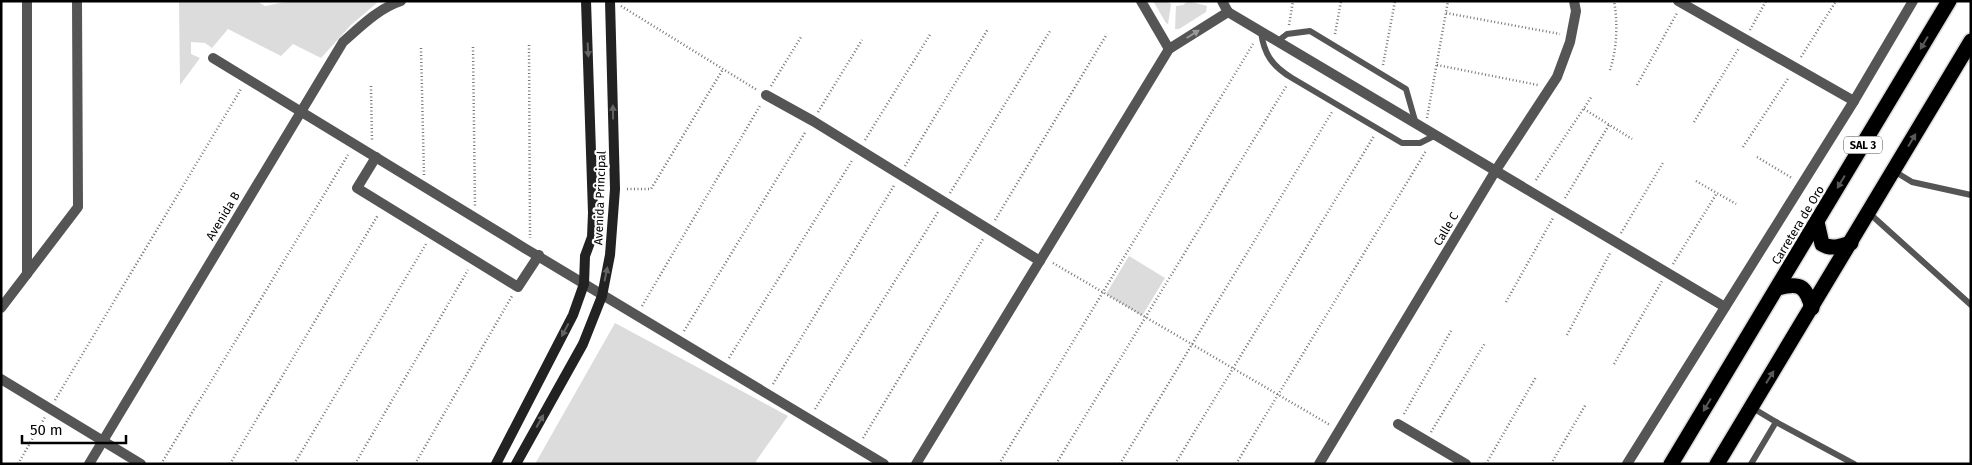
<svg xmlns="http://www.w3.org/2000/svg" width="1972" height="465" font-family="'Fira Sans',sans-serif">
<rect width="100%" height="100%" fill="#fff"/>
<!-- green -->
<g fill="#dcdcdc">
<polygon points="179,1 257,1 265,6 290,1 379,1 351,25 321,58 293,44 281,56 228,29 212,48 205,43 191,42 191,54 200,58 180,85"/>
<polygon points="1153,1 1166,1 1171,4 1168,24 1166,23"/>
<polygon points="1188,1 1207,6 1206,12 1179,29 1175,29 1176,6 1183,5"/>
<polygon points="1129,256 1165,278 1142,316 1106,294"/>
<polygon points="615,323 788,416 756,461 757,464 535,464"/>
</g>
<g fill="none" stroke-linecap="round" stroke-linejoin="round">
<defs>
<g id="highway">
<path d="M1817,222L1822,244C1832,250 1840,246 1851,243"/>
<path d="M1778,288C1800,282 1806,286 1812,308"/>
<polyline points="1671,464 1949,1"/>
<polyline points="1717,464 1971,41"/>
</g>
</defs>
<!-- highway casing -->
<use href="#highway" stroke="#dbdbdb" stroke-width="18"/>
<!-- path -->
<g stroke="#777" stroke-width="2.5" stroke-dasharray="1 2.5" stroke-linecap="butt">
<polyline points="621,6 757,90"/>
<polyline points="1446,13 1560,34"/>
<polyline points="1289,25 1293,1"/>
<polyline points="1750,30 1766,1"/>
<polyline points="1335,34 1341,1"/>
<polyline points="529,45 530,238"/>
<polyline points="473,47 475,206"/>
<polyline points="421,48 424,175"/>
<polyline points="1801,57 1836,1"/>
<polyline points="1383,65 1395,1"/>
<polyline points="1437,65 1538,85"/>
<path d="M1610,70C1617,49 1618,23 1614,1"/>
<polyline points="1637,85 1677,13"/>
<polyline points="371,86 372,142"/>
<polyline points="771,86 801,37"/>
<polyline points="1584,109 1632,139"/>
<polyline points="818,112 862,40"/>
<polyline points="1427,118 1448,1"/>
<polyline points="1694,122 1739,48"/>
<polyline points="865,140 931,33"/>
<polyline points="1743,147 1789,77"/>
<polyline points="1757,157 1792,178"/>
<polyline points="905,166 988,29"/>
<polyline points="1536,180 1592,96"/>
<polyline points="1696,181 1736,204"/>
<polyline points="627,189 651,189 723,69"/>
<polyline points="950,193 1050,31"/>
<polyline points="1565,198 1609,125"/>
<polyline points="995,220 1107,34"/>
<polyline points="1621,233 1664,161"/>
<polyline points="1053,263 1330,425"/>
<polyline points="1673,264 1717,193"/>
<polyline points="1506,302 1553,218"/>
<polyline points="642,306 761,104"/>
<polyline points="684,331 806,131"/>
<polyline points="1567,335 1610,253"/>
<polyline points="729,358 853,159"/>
<polyline points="1614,364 1662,281"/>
<polyline points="773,384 895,184"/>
<polyline points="55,400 241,89"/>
<polyline points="815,409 938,212"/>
<polyline points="1404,414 1452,329"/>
<polyline points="1431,432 1485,343"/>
<polyline points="863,438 983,239"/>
<polyline points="18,464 45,417"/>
<polyline points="161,464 348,155"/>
<polyline points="230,464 378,215"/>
<polyline points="294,464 426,244"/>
<polyline points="355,464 468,270"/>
<polyline points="415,464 512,296"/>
<polyline points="999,464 1253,44"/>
<polyline points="1056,464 1287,85"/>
<polyline points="1120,464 1332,112"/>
<polyline points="1175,464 1374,136"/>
<polyline points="1236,464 1426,151"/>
<polyline points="1486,464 1536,377"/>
<polyline points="1551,464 1586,404"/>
</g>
<!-- lane -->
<g stroke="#555" stroke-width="6">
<path d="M1261,32C1264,54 1272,66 1292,78L1402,143H1420L1436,135"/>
<polyline points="1278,41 1287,34 1310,31 1406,89 1416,124"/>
<polyline points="1894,171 1912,182 1971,195"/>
<polyline points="1869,213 1971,305"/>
<polyline points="1776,422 1854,464"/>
<polyline points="1751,464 1776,422 1751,407"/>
</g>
<!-- street -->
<g stroke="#555" stroke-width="10">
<polyline points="27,1 27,274"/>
<polyline points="1141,1 1169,49 1228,12 1222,1"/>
<polyline points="1678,1 1854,101"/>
<polyline points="1228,12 1725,307"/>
<path d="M213,58C436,195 659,330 884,464"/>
<polyline points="766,95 813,121 1040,261"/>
<polyline points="376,157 357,188 518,287 539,255"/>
<polyline points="1,308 78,207 77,1"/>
<polyline points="1,379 141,464"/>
<polyline points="1398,424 1466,464"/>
<path d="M89,464L343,42C360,27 379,8 401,1"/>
<polyline points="916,464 1169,49"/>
<polyline points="1319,464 1496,170 1557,77 1570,42 1576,11 1574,1"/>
<polyline points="1627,464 1854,101 1913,1"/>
</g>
<!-- secondary -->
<g stroke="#222" stroke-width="10">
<polyline points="496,464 573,315 584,284 585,256 592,237 593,213 586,1"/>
<polyline points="516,464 583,344 602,296 610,255 615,189 610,1"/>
</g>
<!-- highway -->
<use href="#highway" stroke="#000" stroke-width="15"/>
</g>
<!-- one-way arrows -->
<defs><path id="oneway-solid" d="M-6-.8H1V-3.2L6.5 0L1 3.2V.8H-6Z" transform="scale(1.25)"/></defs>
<use fill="#999" href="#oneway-solid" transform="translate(1193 34) rotate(-32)"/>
<g fill="#595959">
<use href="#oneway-solid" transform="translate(1924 43) rotate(121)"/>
<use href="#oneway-solid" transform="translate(1912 140) rotate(-59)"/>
<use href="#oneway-solid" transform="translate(1841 182) rotate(121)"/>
<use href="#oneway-solid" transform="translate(1770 377) rotate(-58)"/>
<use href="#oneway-solid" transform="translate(1707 405) rotate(121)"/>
</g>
<g fill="#646464">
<use href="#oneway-solid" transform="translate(588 50) rotate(87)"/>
<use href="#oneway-solid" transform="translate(613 112) rotate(-91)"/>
<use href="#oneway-solid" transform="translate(606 274) rotate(-78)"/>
<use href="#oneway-solid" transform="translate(565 330) rotate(118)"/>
<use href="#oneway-solid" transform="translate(540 421) rotate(-61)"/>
</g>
<g text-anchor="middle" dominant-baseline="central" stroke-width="4.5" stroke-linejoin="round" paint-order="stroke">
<!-- shield labels -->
<rect fill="#fff" stroke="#4c4c4c" stroke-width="1" x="1844" y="136.5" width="38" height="17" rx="4"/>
<g font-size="11" font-weight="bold" fill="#000">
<text x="1863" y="145">SAL 3</text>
</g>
<!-- street labels -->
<g font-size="12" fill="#000" stroke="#fff">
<text transform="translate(600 198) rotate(-88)">Avenida Principal</text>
<text transform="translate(223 216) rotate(-59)">Avenida B</text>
<text transform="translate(1798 225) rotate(-59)">Carretera de Oro</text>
<text transform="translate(1446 229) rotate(-59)">Calle C</text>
</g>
</g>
<!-- border -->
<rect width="1972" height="465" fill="none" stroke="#000000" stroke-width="5"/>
<!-- scale -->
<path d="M22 435v8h104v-8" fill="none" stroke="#000000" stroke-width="2.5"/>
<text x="30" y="435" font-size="15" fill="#000000" stroke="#ffffff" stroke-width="4" paint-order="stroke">50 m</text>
</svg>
